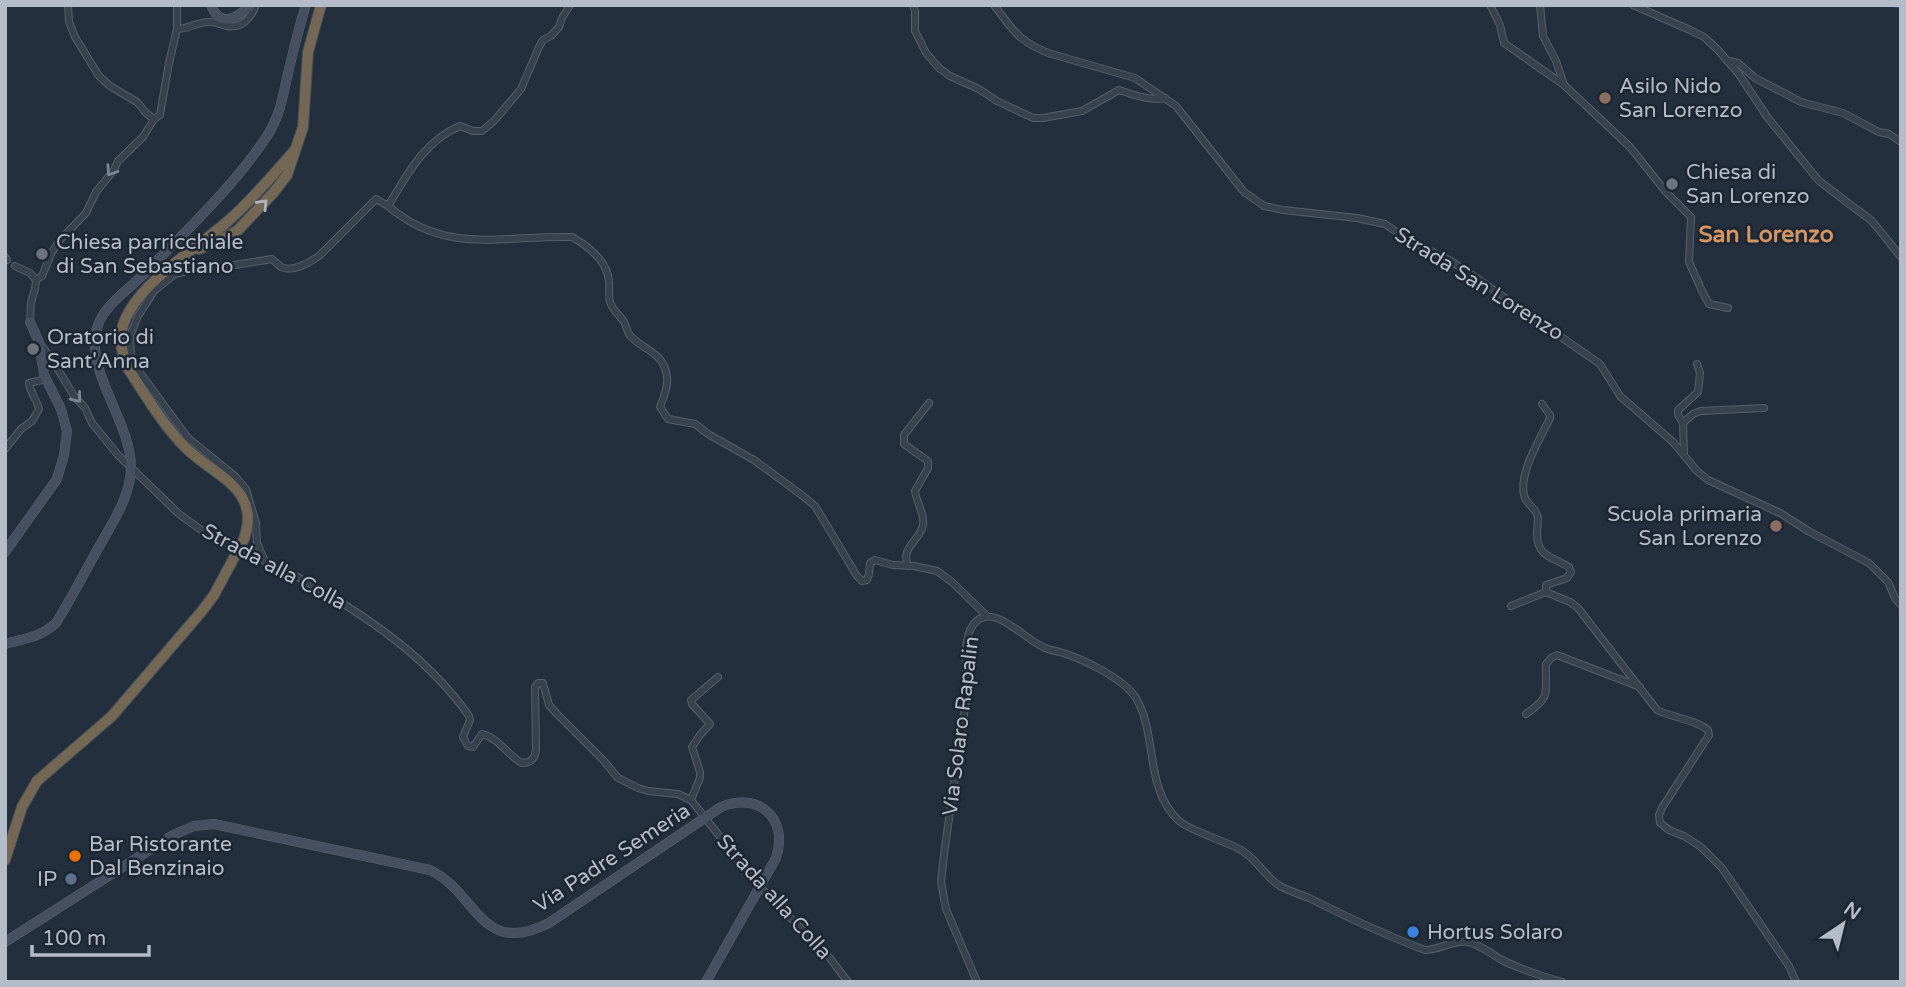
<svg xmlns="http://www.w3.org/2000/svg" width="1906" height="987" font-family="'Varela Round',sans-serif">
<rect width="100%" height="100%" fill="#242f3e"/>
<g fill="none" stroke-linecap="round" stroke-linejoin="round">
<!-- stream -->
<polyline stroke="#394c67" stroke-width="2.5" points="1886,5 1901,7"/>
<defs>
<g id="street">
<polyline points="68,5 69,22 75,37 99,76 110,86 137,102 146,113 154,119"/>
<path d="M913,5L915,11V31L926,53L939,68L950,76L979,89L997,101L1033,118H1043L1082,111L1119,90C1135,95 1149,101 1165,98"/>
<polyline points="994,5 1009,25 1020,37 1033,46 1048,53 1135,78 1176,106 1244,192 1264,206 1283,210 1357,218 1385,224 1408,240 1449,260 1468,272 1600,364 1620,396 1673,442 1697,471 1708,480 1780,513 1810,532 1869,563 1888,582 1895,598 1901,605"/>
<polyline points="1490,5 1500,25 1504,43 1564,85"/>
<polyline points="1540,5 1543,36 1556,61 1564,85 1630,147 1666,192 1691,217 1689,262 1702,291 1709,304 1728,308"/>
<polyline points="1633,5 1690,30 1704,37 1717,49 1738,73 1768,118 1819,181 1872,221 1901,257"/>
<path d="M177,29C189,29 199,21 210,22C216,22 221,25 227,26C242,29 251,18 256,5"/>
<polyline points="1729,61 1738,63 1755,78 1801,102 1843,113 1879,132 1889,134 1901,142"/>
<path d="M388,206C447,256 502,235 572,237C588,246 607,261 609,281C610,288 608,295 610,302C612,309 618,314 622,319C626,323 626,329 629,334C637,346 658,351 664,366C671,381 665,393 660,407L668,419L695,424L708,434L754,460L803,496L815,506L857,576L862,581L867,580L869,574L870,563L875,560L893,565L914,566L937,571L952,582L987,616"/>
<polyline points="5,257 7,260"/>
<polyline points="15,266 30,273 36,280"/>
<path d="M170,272L175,274L205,267L235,265L272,259C273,260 280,266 281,267C293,273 310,262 319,256L376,199L388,206C407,175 424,141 460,126L473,131H482L494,121L521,89L539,47L543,40L551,36L559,27L562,18L570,5"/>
<polyline points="175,274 154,291 138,316 130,336 131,355 138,370 188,438 235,476 246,489 256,523 257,543 265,561"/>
<polyline points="30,322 31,302 35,289 36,280 42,276 51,254 59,241 86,213 96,192 114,170 118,161 143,137 154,119 160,115 169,63 177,29 177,5"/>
<polyline points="40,344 51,358 74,396 85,408 92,423 118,455 179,514 211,537 228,543"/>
<path d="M1542,404L1550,415V418C1540,440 1519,471 1524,495C1526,505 1537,508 1538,518C1538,523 1537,529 1537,534C1537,557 1553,557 1569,567L1571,572L1567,578L1546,585V592L1570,602L1578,608L1657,710C1673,718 1694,719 1708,730L1709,735L1705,741L1662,808L1659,815L1660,823L1669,830L1684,836L1701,847L1722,868L1789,966L1796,982"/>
<polyline points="1683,423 1693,414 1701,411 1764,408"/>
<path d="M5,449L21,429L32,421L39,409C37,400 30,393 29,383L46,379"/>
<polyline points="1684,455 1683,423 1678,415 1678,410 1698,392 1700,373 1697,364"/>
<path d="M250,553C270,564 292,573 312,585C371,619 430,660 469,716L470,720L463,737L468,746L473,747L482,734C499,738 507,755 522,763C531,763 535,758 536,750L535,687L538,683H543L549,705L557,714L604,761L618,778L638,788L648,791L678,794L691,800L759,886L829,957L848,982"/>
<path d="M908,566C900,547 920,541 923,525C925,513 916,502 915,491L928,468V461L904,444V435L929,403"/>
<polyline points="1511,606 1546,592"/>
<path d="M1526,714C1552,696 1545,694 1546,664L1551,658L1557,655L1640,687"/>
<polyline points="691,800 700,778 700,772 692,747 700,735 710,724 692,704 691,700 718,677"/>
<path d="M977,982L946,909L941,882C947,821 959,760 966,699C968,677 962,650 970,630C973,624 978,618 985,617C1002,613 1028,641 1045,648C1050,650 1055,651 1060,652C1083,659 1123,678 1136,698C1158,735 1144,789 1179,821C1191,831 1225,841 1241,850C1256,858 1265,877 1280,886C1289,891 1299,894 1309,898C1347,917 1385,935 1425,950C1439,950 1453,940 1467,942C1481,944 1493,956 1506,962C1524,970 1543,977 1562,982"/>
</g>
<g id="secondary">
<path d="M211,5C220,29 237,18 251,5"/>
<polyline points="5,552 57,479 64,455 67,431 61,409 44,375 39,342 30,322"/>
<path d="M5,644C26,638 39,638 56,623C70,601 82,577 95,554C109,528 131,498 131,467C131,421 82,368 98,325C105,305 129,289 144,274C185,232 235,185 267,136C278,119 282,102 286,82C292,56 298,30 306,5"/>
<path d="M5,942L173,835L194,826L214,824L430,870C478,893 480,958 549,923L721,807C759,791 789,819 776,858L706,982"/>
</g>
<g id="highway">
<polyline points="199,249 222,239 238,230 274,192 287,175 303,127 308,52 321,5"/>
<path d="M5,860L22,807L37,781L112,716L202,611L214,595L244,539C249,524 250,511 242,497C230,477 201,464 185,447C162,424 145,394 127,367C124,357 120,347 121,336C124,291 197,249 228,221C252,200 273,175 294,151"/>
</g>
</defs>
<!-- street casing -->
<use href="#street" stroke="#565f6c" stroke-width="8"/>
<!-- secondary casing -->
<use href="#secondary" stroke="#565f6c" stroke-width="10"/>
<!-- highway casing -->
<use href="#highway" stroke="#434c59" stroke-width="12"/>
<!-- street -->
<use href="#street" stroke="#38414e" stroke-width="6"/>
<!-- secondary -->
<use href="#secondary" stroke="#465061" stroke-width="9"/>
<!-- highway -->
<use href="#highway" stroke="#746855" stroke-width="10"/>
<defs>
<polyline id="street-bridge" points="228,543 250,553"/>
</defs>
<!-- street-bridge casing -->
<use href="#street-bridge" stroke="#565f6c" stroke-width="8" stroke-linecap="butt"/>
<!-- street-bridge -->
<use href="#street-bridge" stroke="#38414e" stroke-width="6"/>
</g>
<!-- one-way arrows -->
<defs><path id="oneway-chevron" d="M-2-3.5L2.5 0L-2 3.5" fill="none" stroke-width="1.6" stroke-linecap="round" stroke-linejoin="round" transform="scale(1.75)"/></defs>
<g stroke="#7c8592">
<use href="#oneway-chevron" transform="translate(111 171) rotate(124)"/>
<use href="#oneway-chevron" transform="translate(77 398) rotate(51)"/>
</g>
<use stroke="#aeb4bd" href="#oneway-chevron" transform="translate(263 204) rotate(-46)"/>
<!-- markers -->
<g fill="#8d6e63" stroke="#1d2633" stroke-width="2.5">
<circle cx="1605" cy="98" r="7"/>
<circle cx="1776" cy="526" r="7"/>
</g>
<g fill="#6b7280" stroke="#1d2633" stroke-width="2.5">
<circle cx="1672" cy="184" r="7"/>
<circle cx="42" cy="254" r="7"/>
<circle cx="33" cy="349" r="7"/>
</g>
<circle fill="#e8710a" stroke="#1d2633" stroke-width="2.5" cx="75" cy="856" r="7"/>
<circle fill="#5c6f8a" stroke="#1d2633" stroke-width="2.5" cx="71" cy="879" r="7"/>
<circle fill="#3f7fe0" stroke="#1d2633" stroke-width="2.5" cx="1413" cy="932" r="7"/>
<g text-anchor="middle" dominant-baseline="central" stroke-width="5" stroke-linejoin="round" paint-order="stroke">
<!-- poi labels -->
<g font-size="21" fill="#b4bcc9" stroke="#1d2633" text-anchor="start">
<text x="1619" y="86">Asilo Nido<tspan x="1619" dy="24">San Lorenzo</tspan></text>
<text x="1686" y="172">Chiesa di<tspan x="1686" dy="24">San Lorenzo</tspan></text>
<text x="56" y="242">Chiesa parricchiale<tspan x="56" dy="24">di San Sebastiano</tspan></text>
<text x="47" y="337">Oratorio di<tspan x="47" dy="24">Sant'Anna</tspan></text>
<text x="1762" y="514" text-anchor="end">Scuola primaria<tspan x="1762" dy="24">San Lorenzo</tspan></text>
<text x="89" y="844">Bar Ristorante<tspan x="89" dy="24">Dal Benzinaio</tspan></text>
<text x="57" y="879" text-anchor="end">IP</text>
<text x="1427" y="932">Hortus Solaro</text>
</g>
<!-- street labels -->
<g font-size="21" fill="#b4bcc9" stroke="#1d2633">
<text transform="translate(1479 284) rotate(32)">Strada San Lorenzo</text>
<text transform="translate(274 567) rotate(28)">Strada alla Colla</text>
<text transform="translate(961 726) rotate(-83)">Via Solaro Rapalin</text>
<text transform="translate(612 858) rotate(-33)">Via Padre Semeria</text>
<text transform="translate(774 897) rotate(48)">Strada alla Colla</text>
</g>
<!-- neighbourhood labels -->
<g font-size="23" font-weight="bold" fill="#d59563" stroke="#1d2633">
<text x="1766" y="235">San Lorenzo</text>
</g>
</g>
<!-- border -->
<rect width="1906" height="987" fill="none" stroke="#b4bcc9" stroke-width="14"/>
<!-- north arrow -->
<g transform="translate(1843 924) rotate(35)" stroke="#1d2633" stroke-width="5" paint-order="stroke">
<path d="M0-5L12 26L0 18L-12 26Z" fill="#b4bcc9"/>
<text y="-10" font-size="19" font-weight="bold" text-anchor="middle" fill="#b4bcc9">N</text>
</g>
<!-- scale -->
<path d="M32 945v10h117v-10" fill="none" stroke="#b4bcc9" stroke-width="3.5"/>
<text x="42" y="945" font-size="21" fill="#b4bcc9" stroke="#1d2633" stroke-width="5" paint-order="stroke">100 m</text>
</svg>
